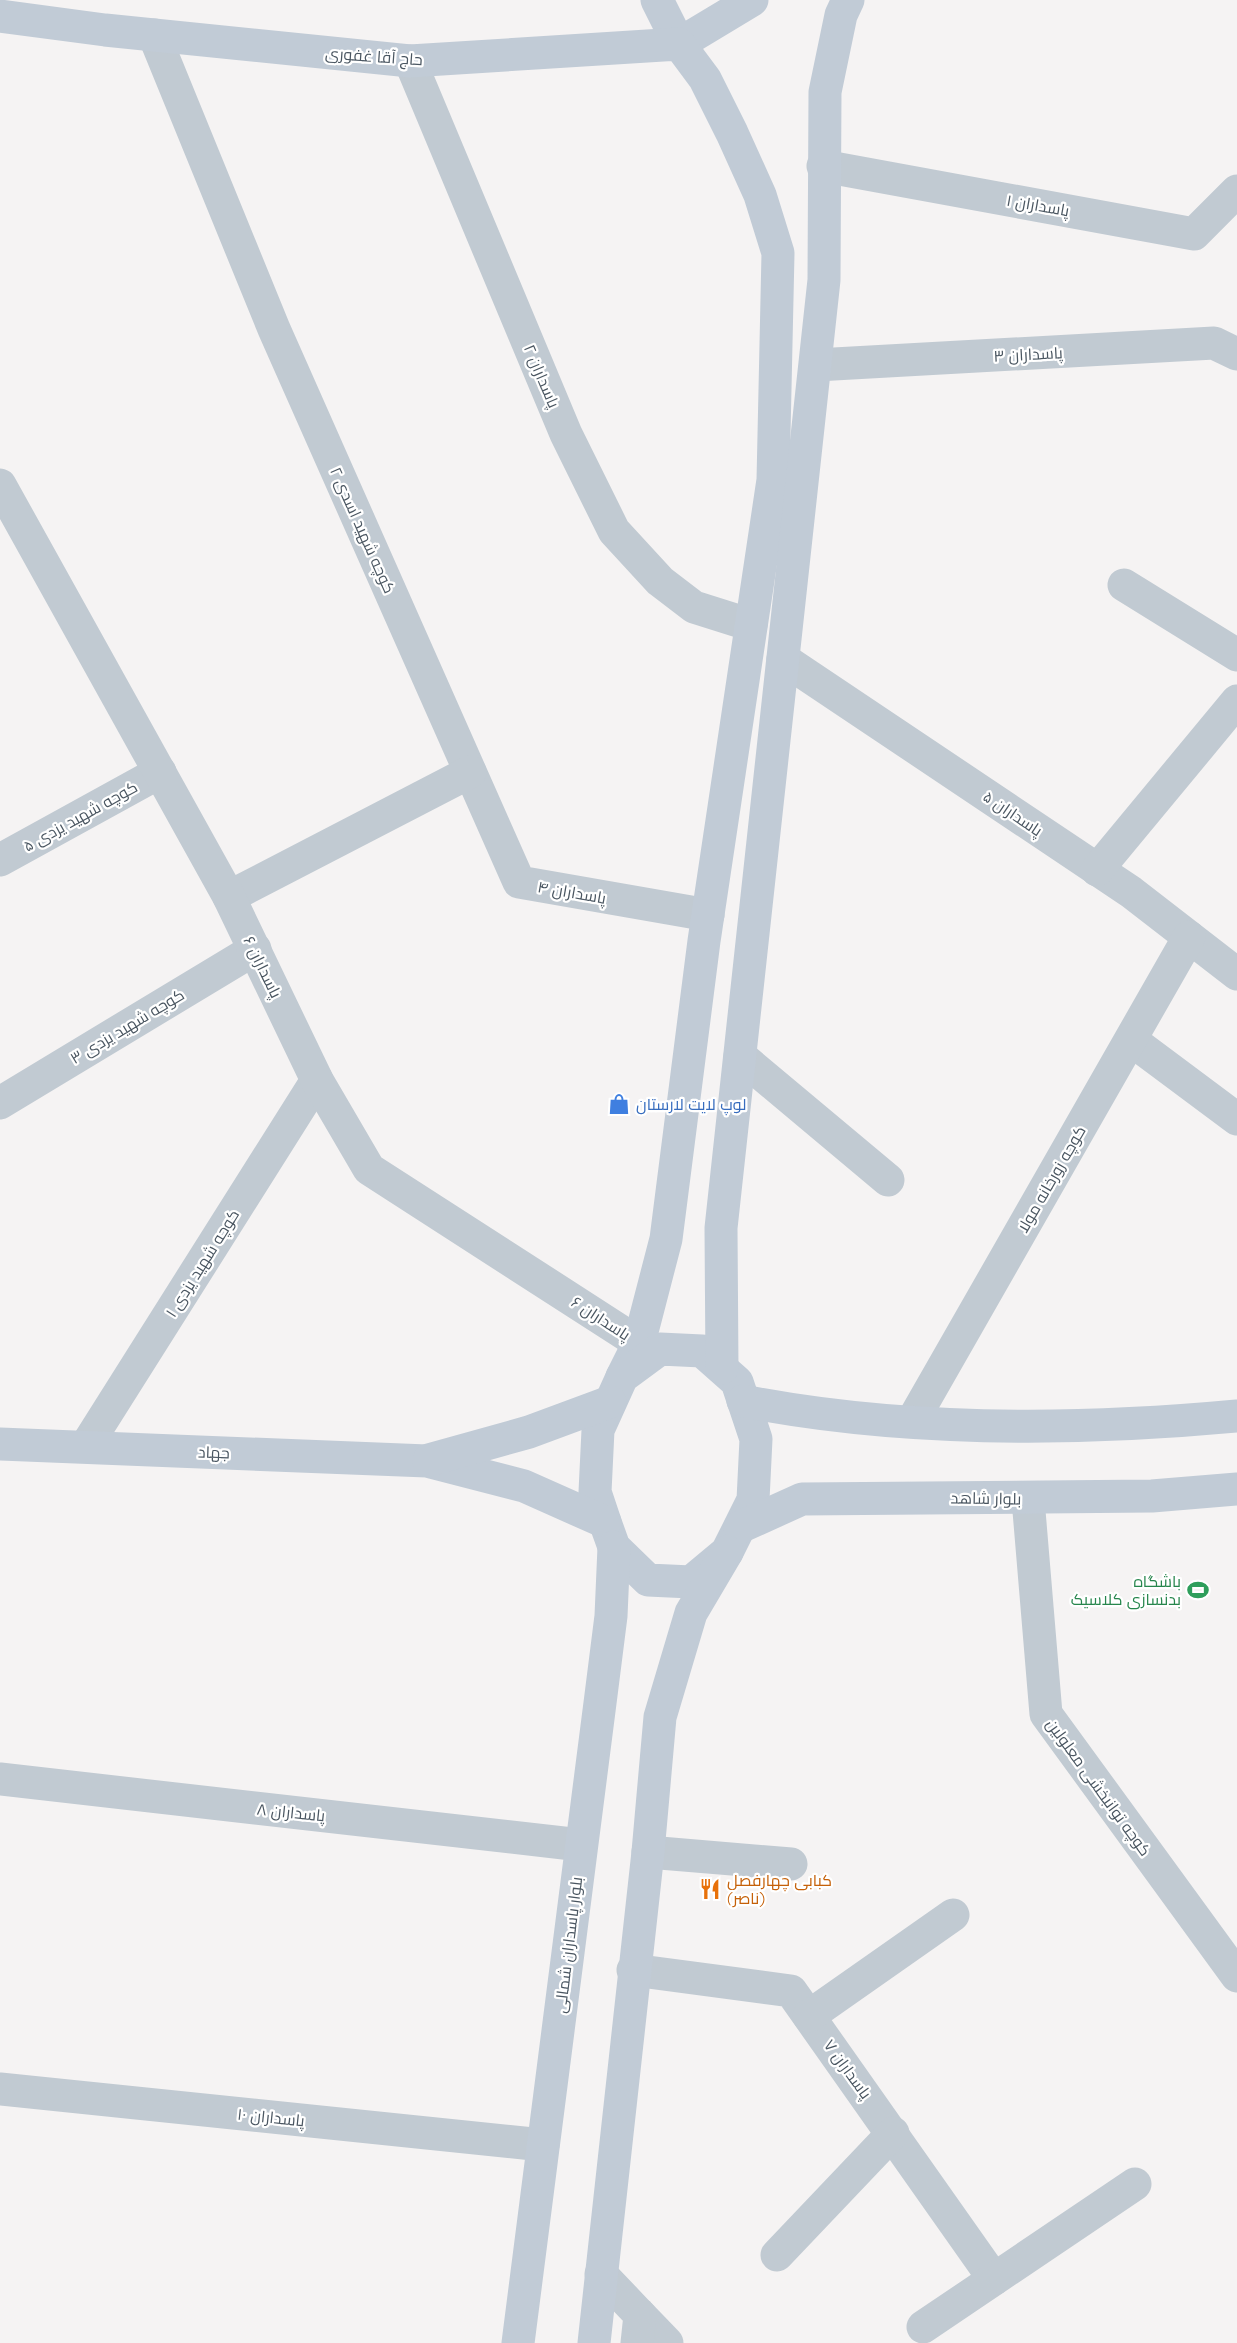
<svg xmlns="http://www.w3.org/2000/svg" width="1237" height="2343" font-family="Quicksand,Cairo,sans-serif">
<rect width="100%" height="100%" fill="#f5f3f3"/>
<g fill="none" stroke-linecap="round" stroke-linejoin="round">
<!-- minor -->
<g stroke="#c1cad2" stroke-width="33">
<polyline points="154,35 274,329 519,882 708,915"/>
<polyline points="410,61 566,434 614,531 660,581 694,607 751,625"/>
<polyline points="823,166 1194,234 1237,191"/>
<polyline points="816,365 1214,343 1237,354"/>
<polyline points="1124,585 1237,655"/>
<polyline points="783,659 1131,892 1237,974"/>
<polyline points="0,860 160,772"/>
<polyline points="1097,870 1237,701"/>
<polyline points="229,897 470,772"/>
<polyline points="1131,1040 1237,1119"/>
<polyline points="740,1056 888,1180"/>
<polyline points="0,1103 255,949"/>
<polyline points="913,1420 1189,937"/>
<polyline points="86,1446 317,1080"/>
<polyline points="1028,1499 1046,1714 1237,1976"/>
<polyline points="0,1779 581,1845"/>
<polyline points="648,1852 791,1864"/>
<polyline points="633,1970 791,1991 994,2279"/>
<polyline points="809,2016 953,1915"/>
<polyline points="0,2089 543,2145"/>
<polyline points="777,2255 893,2133"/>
<polyline points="640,2315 667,2343"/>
<polyline points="923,2327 1135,2184"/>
</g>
<!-- tertiary -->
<g stroke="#c1cad2" stroke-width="33">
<polyline points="0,485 229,897 317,1080 369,1169 639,1343"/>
<polyline points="601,2274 640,2315 637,2343"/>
</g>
<!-- secondary -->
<g stroke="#c1cbd6" stroke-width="33">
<polyline points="657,0 679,44 752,0"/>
<polyline points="0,16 105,30 410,61 679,44 705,79 732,133 760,195 778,253 773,480 704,941 666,1239 639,1343 622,1377"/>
<polygon points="660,1349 702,1351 737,1382 756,1439 753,1500 727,1552 691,1582 648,1580 614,1547 605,1522 595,1492 598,1430 622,1377"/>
<polyline points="722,1368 721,1228 824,280 825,92 841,15 848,0"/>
<path d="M743,1401C902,1432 1076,1431 1237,1416"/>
<polyline points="0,1444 427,1461 524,1486 605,1522"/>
<polyline points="429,1460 529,1432 610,1402"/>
<polyline points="740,1527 802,1499 1152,1496 1237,1489"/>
<polyline points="518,2343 600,1703 611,1616 614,1547"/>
<polyline points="594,2343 648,1852 660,1717 691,1613 727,1552"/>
</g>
</g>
<!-- icons -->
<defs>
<symbol id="shop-bare" viewBox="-9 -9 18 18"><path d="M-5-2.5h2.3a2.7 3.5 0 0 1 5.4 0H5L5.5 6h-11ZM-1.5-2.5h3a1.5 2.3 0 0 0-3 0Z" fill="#3f7fe0" stroke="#fff" stroke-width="2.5" paint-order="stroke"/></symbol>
<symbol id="stadium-bare" viewBox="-9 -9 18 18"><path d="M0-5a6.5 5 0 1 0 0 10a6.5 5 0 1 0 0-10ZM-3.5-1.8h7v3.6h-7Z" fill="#2e9e5b" stroke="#fff" stroke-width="2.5" paint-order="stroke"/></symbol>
<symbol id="restaurant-bare" viewBox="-9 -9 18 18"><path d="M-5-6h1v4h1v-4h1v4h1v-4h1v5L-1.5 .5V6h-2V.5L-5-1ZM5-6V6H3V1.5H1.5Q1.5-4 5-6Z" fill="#e8710a" stroke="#fff" stroke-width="2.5" paint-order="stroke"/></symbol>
</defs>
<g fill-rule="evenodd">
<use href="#shop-bare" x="604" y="1089" width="30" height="30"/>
<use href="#stadium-bare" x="1183" y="1575" width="30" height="30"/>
<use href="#restaurant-bare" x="695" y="1874" width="30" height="30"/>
</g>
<g text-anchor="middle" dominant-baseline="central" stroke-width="4.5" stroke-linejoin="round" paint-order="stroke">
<!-- street labels -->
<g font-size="16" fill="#4a5661" stroke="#fff">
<text transform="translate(374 56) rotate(4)">حاج آقا غفوری</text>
<text transform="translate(1038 205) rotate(10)">پاسداران ۱</text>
<text transform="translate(1028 354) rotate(-3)">پاسداران ۳</text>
<text transform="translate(542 376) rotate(67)">پاسداران ۲</text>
<text transform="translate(363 530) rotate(66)">کوچه شهید اسدی ۲</text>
<text transform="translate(1013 813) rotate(34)">پاسداران ۵</text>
<text transform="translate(80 816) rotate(-29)">کوچه شهید یزدی ۵</text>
<text transform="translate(572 892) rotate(10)">پاسداران ۴</text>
<text transform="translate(263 967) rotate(64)">پاسداران ۶</text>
<text transform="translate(127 1026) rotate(-31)">کوچه شهید یزدی ۳</text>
<text transform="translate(1051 1179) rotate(-60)">کوچه زورخانه مولا</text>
<text transform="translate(202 1263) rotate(-58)">کوچه شهید یزدی ۱</text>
<text transform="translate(601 1318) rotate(33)">پاسداران ۶</text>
<text transform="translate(214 1452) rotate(2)">جهاد</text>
<text transform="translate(986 1498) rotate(1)">بلوار شاهد</text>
<text transform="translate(1099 1787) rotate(54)">کوچه توانبخشی معلولین</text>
<text transform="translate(291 1812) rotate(6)">پاسداران ۸</text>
<text transform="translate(568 1945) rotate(-83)">بلوار پاسداران شمالی</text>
<text transform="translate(848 2069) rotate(54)">پاسداران ۷</text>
<text transform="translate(271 2117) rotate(6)">پاسداران ۱۰</text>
</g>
<!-- shop labels -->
<g font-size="16" fill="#366cbe" stroke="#fff" text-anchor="start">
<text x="636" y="1104">لوپ لایت لارستان</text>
</g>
<!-- leisure labels -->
<g font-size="16" fill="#27864d" stroke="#fff" text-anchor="end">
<text x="1181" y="1581">باشگاه<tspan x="1181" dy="18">بدنسازی کلاسیک</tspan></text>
</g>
<!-- food labels -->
<g font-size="16" fill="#c56008" stroke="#fff" text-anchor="start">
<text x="727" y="1880">کبابی چهارفصل<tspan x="727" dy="18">(ناصر)</tspan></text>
</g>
</g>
</svg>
